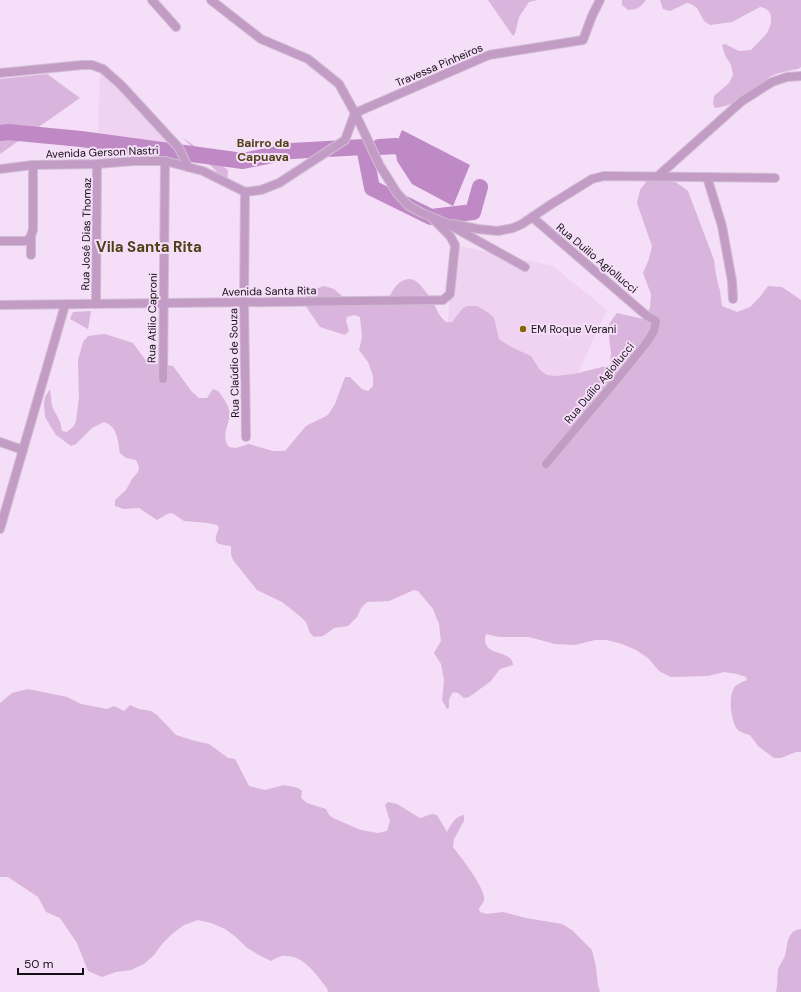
<svg xmlns="http://www.w3.org/2000/svg" width="801" height="992" font-family="'DM Sans',sans-serif">
<rect width="100%" height="100%" fill="#f5def7"/>
<!-- built -->
<g fill="#f0d3f2">
<polygon points="100,69 178,148 165,160 97,164"/>
<polygon points="455,245 553,266 607,310 569,392 445,349"/>
</g>
<!-- green -->
<g fill="#d9b4dc">
<polygon points="488,0 538,0 529,2 519,17 515,34 513,36"/>
<path d="M622,0H646C641,7 636,10 628,10L622,5Z"/>
<path d="M660,0H801V67L798,69C792,70 777,73 771,76C765,79 766,86 761,91C755,97 725,107 715,108L713,104L714,96L729,83L733,75L731,65L725,55L722,45L725,44L739,51L751,50C756,44 764,38 768,31C773,22 773,8 760,7L732,22L710,25L704,21L697,8L691,4L687,3L670,11L663,9Z"/>
<polygon points="47,74 80,98 0,154 0,79"/>
<polygon points="182,137 228,170 227,182"/>
<path d="M663,177L677,183L688,191L714,260L716,275L720,291L722,306L737,312L750,307L760,297L768,286L782,287L801,300V752H796L781,758H774L758,746L750,735C746,734 742,733 738,730C731,723 728,697 734,688C736,684 743,682 747,680L746,677L737,674L724,672L708,676L671,677L659,671L648,658L636,650L622,644L607,640H595L575,645L555,644L529,637H499L486,634C479,658 512,648 513,665L500,669L491,681L469,697L464,698L458,693L453,692L449,699V708L447,709L442,700L444,680L441,664L434,653L441,641L439,624L433,609L418,591L414,590L389,601L367,602L361,608L357,617L348,626L334,628L323,636L314,637L310,633L306,622L301,617L282,602L257,590L233,560L231,554V546C216,544 212,544 219,528L217,525L208,523L184,521L172,513L167,514L157,520L139,508L124,509L115,506V500L126,490L132,479L138,472L139,467L136,460L126,458L120,453C118,442 118,426 104,422L92,428L76,444L71,446L56,435L45,417L44,404L45,397L50,389L52,406L60,422L62,431L67,432L74,426L76,421L79,397L78,360L83,342L88,336L105,334L133,343L147,362L173,366L192,392L199,398H207L213,389L218,391C222,396 228,404 229,410C232,423 219,434 229,447L236,448L249,444L273,451H285L306,426L328,415L335,404L345,377H350L362,389L368,391L373,386V376L368,362L359,350L362,337L360,317L354,315L347,317L346,321L349,331L345,335L320,327L307,308L304,299L308,293L312,290L324,286L334,289L350,303L365,305L378,296L386,304C389,298 392,290 397,285C400,281 409,277 414,280C420,283 431,298 434,304C438,312 439,316 446,322H452L462,309L467,306H477L489,313L494,318L499,339L511,347L531,356L540,370L547,375L555,376L574,374L610,365L611,353L609,338V324L617,313L643,319L650,308L651,294L643,273L649,259L652,246L637,203L640,190L648,179Z"/>
<polygon points="91,311 88,329 70,319 73,312"/>
<path d="M28,689L67,697L81,704L107,709L114,706L124,711L130,705L139,709L151,711L157,715L176,735L195,741L209,744L228,758L235,759L249,786L265,790L284,785L298,788L302,791L301,798L307,803L326,809L329,815L333,818L361,830L378,833L387,831L390,821L385,805L388,802L397,804L420,818L432,814L437,815L447,832C451,825 455,816 464,815V821L454,839L453,847C460,856 487,890 484,901C483,903 480,906 479,909L480,912L487,914L503,912L526,918L562,924L572,930L592,950L596,967L598,985L600,992H328L327,988C316,975 305,956 286,956C281,955 275,959 271,961L257,954L246,947L236,937L225,929L211,923L198,920L184,925L172,934L162,944L154,955L144,964L131,970L116,972L102,977L88,971L77,943L60,918L46,912L38,897L8,877H0V703L12,693Z"/>
<path d="M801,929V992H776C778,985 777,977 778,970C779,965 783,961 785,956C788,945 786,931 801,929Z"/>
</g>
<!-- water -->
<polygon fill="#bf89c5" points="402,130 470,165 453,206 412,184 397,161 395,147"/>
<g fill="none" stroke-linecap="round" stroke-linejoin="round">
<!-- river -->
<g stroke="#bf89c5" stroke-width="16">
<polyline points="0,133 8,132 81,139 243,161 291,151 364,147 372,188 431,217 473,212 480,187"/>
<polyline points="379,147 396,146 406,150"/>
</g>
<defs>
<g id="minor">
<polyline points="152,0 176,27"/>
<polyline points="211,0 261,39 308,59 339,84 355,113 380,166 397,193 409,206 422,213 446,223 525,267"/>
<polyline points="0,73 82,65 92,65 103,69 121,85 179,148 188,167"/>
<polyline points="0,169 33,165 97,164 134,161 165,161 203,171 245,192 261,190 279,183 345,140 355,113 489,55 583,40 592,16 600,0"/>
<polyline points="658,176 742,101 772,82 787,77 801,76"/>
<polyline points="707,177 722,226 732,281 733,299"/>
<polyline points="245,192 244,302 246,437"/>
<polyline points="532,217 647,316 656,321 654,331 647,342 624,371 546,464"/>
<polyline points="453,224 478,229 498,231 513,228 522,224 550,205 592,179 604,176 775,178"/>
<path d="M0,241H25C31,239 31,235 33,230V165"/>
<polyline points="31,255 31,236"/>
<polyline points="96,304 97,164"/>
<polyline points="0,305 443,300 450,294 455,245 450,236 431,217"/>
<polyline points="163,379 165,161"/>
<polyline points="0,442 23,450"/>
<polyline points="0,529 65,305"/>
</g>
</defs>
<!-- minor casing -->
<use href="#minor" stroke="#d1bdd3" stroke-width="10"/>
<!-- minor -->
<use href="#minor" stroke="#c39cc6" stroke-width="8"/>
</g>
<!-- markers -->
<circle fill="#876601" stroke="#f5def7" stroke-width="1.5" cx="523" cy="329" r="4"/>
<g text-anchor="middle" dominant-baseline="central" stroke-width="4" stroke-linejoin="round" paint-order="stroke">
<!-- street labels -->
<g font-size="11" fill="#150e16" stroke="#f5def7">
<text transform="translate(439 65) rotate(-23)">Travessa Pinheiros</text>
<text transform="translate(102 152) rotate(-2)">Avenida Gerson Nastri</text>
<text transform="translate(86 234) rotate(-89)">Rua José Dias Thomaz</text>
<text transform="translate(597 258) rotate(40)">Rua Duilio Agiollucci</text>
<text transform="translate(269 291) rotate(-1)">Avenida Santa Rita</text>
<text transform="translate(152 318) rotate(-89)">Rua Atílio Caproni</text>
<text transform="translate(234 363) rotate(-91)">Rua Claúdio de Souza</text>
<text transform="translate(599 383) rotate(-50)">Rua Duílio Agiollucci</text>
</g>
<!-- poi labels -->
<g font-size="11" fill="#150e16" stroke="#f5def7" text-anchor="start">
<text x="531" y="329">EM Roque Verani</text>
</g>
<!-- neighbourhood labels -->
<g font-size="12" font-weight="bold" fill="#504018" stroke="#f5def7">
<text x="263" y="143">Bairro da<tspan x="263" dy="14">Capuava</tspan></text>
</g>
<!-- district labels -->
<g font-size="15" font-weight="bold" fill="#504018" stroke="#f5def7">
<text x="149" y="247">Vila Santa Rita</text>
</g>
</g>
<!-- scale -->
<path d="M18 968v6h65v-6" fill="none" stroke="#150e16" stroke-width="2"/>
<text x="24" y="968" font-size="12" fill="#150e16" stroke="#f5def7" stroke-width="3" paint-order="stroke">50 m</text>
</svg>
